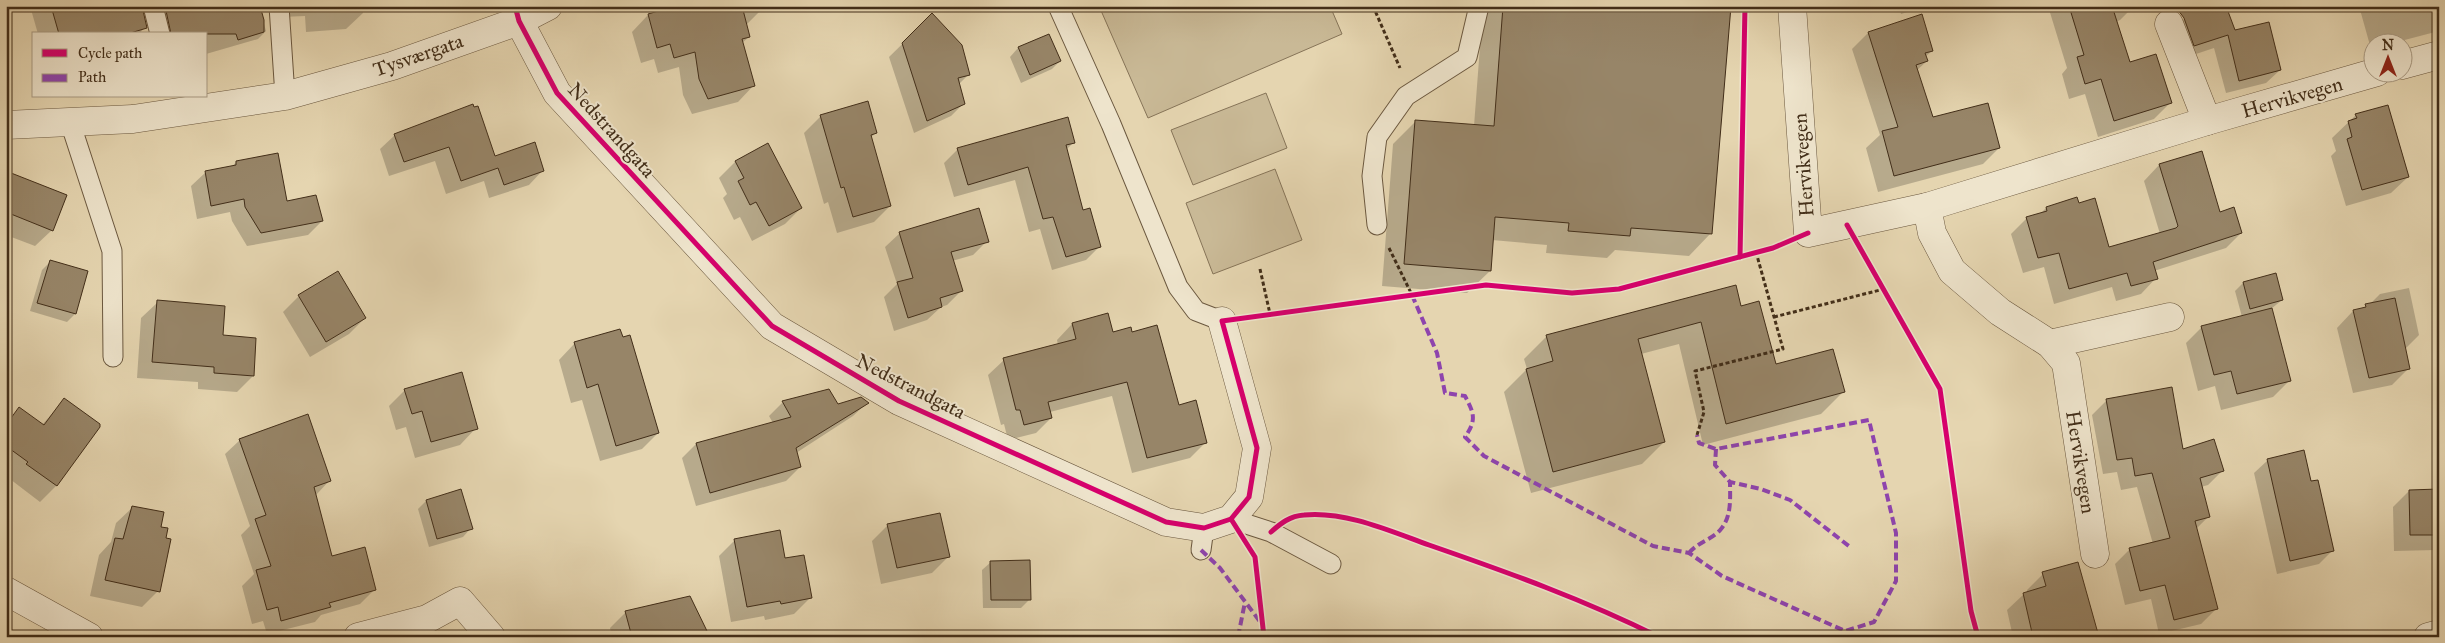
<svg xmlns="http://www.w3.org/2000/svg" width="2445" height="643" font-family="'IM FELL Great Primer',serif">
<rect width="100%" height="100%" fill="#e5d5b0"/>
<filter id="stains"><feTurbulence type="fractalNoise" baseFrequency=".004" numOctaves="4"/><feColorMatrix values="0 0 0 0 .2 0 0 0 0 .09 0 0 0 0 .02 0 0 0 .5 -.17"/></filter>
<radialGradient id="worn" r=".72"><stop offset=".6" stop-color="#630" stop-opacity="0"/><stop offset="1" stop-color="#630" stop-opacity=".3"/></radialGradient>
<!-- green -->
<g fill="#c9b996" stroke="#867458">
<polygon points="1099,6 1330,6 1342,34 1148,118"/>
<polygon points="1266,93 1287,148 1193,185 1171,130"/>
<polygon points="1275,169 1302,240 1213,274 1186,203"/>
</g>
<!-- shadow -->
<g fill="#0003">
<polygon points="30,6 141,6 145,27 139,34 38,34"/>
<polygon points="151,6 259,6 266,31 258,39 206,54 206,34 162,34"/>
<polygon points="281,6 362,6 363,13 346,29 306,32 305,16 282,17"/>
<polygon points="658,6 757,6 759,12 746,25 749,37 742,43 754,85 738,102 692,114 683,95 679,67 658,73 654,59 641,63 632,32 648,15 654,14 653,11"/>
<polygon points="1483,6 1729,6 1711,233 1689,256 1615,250 1607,258 1546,253 1547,245 1492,240 1490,271 1467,293 1382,286 1393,144 1416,121 1474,126"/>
<polygon points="1899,6 1927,6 1901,14"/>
<polygon points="2048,6 2134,6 2120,20 2116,22 2129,63 2170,103 2154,119 2098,137 2085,94 2069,99 2062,74 2067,68"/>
<polygon points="2217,6 2234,32 2280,70 2266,83 2226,93 2214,48 2181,59 2170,32 2184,19"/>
<polygon points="2359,6 2439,6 2439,31 2397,42 2372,42 2371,49"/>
<polygon points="932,15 969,74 958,85 964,103 951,116 914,133 889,57"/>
<polygon points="1868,33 1932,51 1925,57 1927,61 1916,71 1932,119 1999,148 1983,164 1878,192 1866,148 1880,135 1852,49"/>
<polygon points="1049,36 1060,61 1052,69 1021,83 1010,57 1018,48"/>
<polygon points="473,106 495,157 543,170 529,185 489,198 484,181 446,194 435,161 389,176 380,149 395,135"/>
<polygon points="2356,115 2408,177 2391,193 2346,206 2331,156 2336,151 2332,138"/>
<polygon points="820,117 876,133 870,138 890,206 874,222 837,233 828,202 824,204 804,133"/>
<polygon points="1074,142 1066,150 1083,212 1100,246 1086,260 1052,270 1040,229 1029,232 1015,180 954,197 944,163 958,149"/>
<polygon points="2201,152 2220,214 2241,233 2226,248 2154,271 2156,278 2141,294 2116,301 2112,287 2054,304 2044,267 2023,273 2011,234 2027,218 2039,215 2046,208 2078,204 2108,249 2160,234 2144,181 2159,165"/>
<polygon points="236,162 286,202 322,221 308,235 247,246 232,221 230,212 197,219 191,186 206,172 231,168"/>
<polygon points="735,162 801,208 785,224 752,241 740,217 734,220 723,198 727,194 719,178"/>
<polygon points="6,173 52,230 35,246 6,235"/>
<polygon points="900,233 987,241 973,255 952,261 961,291 947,305 941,307 927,320 894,331 884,297 897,284 885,247"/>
<polygon points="50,262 75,314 67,322 30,311 42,270"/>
<polygon points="2243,283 2282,300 2271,309 2289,381 2273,397 2221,410 2215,386 2198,391 2186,343 2202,327 2242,317 2235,291"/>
<polygon points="2409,288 2419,335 2404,350 2408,369 2392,385 2353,393 2337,328 2353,311 2368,306 2380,294"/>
<polygon points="299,296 365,318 349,334 310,357 283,312"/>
<polygon points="158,302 253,376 237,392 198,389 198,382 137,378 141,318"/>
<polygon points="1740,308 1775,366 1843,392 1821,414 1703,445 1679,344 1641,354 1664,442 1642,464 1531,493 1504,392 1527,369 1524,359 1547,336"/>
<polygon points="1072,324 1112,333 1132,333 1178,406 1206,442 1190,458 1132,473 1112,396 1050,412 1051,418 1036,433 1008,440 1004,424 1001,425 988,375 1004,360 1058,345 1057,340"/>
<polygon points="622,338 658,433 642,449 600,461 582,400 571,403 559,360 575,343"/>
<polygon points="405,390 476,428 460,445 415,458 406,427 396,430 389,406"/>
<polygon points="829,390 837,405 867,403 853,416 796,453 800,467 786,481 696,506 682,458 696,444 773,423 769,416 782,403"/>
<polygon points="64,400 99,427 56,486 40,502 6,476 6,422 20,409 42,425"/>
<polygon points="2107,400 2182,450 2223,470 2208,485 2201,487 2208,517 2196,529 2216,609 2201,624 2159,634 2151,599 2125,605 2115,564 2130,549 2153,544 2137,487 2121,490 2117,472 2103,474 2092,415"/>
<polygon points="240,440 330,480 316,495 332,557 375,589 360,604 321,615 315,622 267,634 263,621 252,624 242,586 254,574 241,535 250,526 225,454"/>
<polygon points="2268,460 2311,483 2333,550 2319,564 2277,574 2254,473"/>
<polygon points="2409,491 2439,491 2439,548 2436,550 2394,551 2393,507"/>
<polygon points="426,501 471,528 463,537 429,547 418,509"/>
<polygon points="133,507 160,528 158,591 142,607 90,596 99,555 111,542 116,523"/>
<polygon points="888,525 948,557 932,573 881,584 872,541"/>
<polygon points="735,540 810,598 794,614 765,620 764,616 731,622 719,556"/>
<polygon points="991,562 1030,599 1021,608 983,608 982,570"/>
<polygon points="2043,574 2097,637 2013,637 2007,610 2024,594 2027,593 2027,590"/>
<polygon points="667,601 705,631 699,637 612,637 610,628 626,612"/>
</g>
<!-- building -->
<g fill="#978568" stroke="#422e19">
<polygon points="51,6 142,6 147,28 127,34 59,34"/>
<polygon points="165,6 260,6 264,20 264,32 238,40 236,34 171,34"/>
<polygon points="662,6 742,6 750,37 742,39 755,86 708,99 699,79 695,52 674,58 670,44 657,48 648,14 662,10"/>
<polygon points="1503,6 1731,6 1712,234 1631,228 1630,236 1568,231 1569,223 1495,217 1491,271 1404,264 1415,120 1494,126"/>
<polygon points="2069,6 2112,6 2130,62 2156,54 2172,103 2114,121 2101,79 2085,84 2077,57 2084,55"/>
<polygon points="2175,6 2226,6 2235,30 2269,22 2281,70 2239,81 2228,35 2194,46 2184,18"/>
<polygon points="932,13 962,45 970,75 958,78 965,104 927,121 902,43"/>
<polygon points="1922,14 1933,51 1925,53 1928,61 1916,65 1933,117 1988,103 2000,148 1894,176 1882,131 1898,127 1868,32"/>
<polygon points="1049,34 1061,61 1030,75 1018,47"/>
<polygon points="868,101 877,133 871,135 891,206 853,217 844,187 841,188 820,115"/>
<polygon points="473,104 474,107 478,106 495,156 535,142 544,171 504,185 498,168 461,181 449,147 404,162 394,134"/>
<polygon points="2388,105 2409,177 2362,190 2347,139 2352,137 2348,121 2357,118 2355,114"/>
<polygon points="1068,117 1075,143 1066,145 1083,210 1090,208 1101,247 1066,257 1053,217 1043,219 1028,167 968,185 957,148"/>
<polygon points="768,143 802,208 769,226 756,202 750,205 738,181 744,178 735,161"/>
<polygon points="2202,151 2220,212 2234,207 2242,233 2153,262 2158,279 2131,286 2127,273 2069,289 2059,253 2038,258 2026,217 2047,211 2046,207 2077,197 2079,203 2095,198 2109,247 2176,228 2178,226 2159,164"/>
<polygon points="278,153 287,201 316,195 323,221 261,233 245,207 244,199 211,206 205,171 236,165 236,161"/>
<polygon points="6,171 67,195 53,231 6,212"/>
<polygon points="979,208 989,242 951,252 963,291 940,298 942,307 908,318 897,282 913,278 899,232"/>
<polygon points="50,260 88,271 76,314 37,303"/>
<polygon points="338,271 366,318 326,342 298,295"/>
<polygon points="2276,273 2283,300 2250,309 2243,282"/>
<polygon points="1736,285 1741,306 1759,301 1776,364 1833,349 1845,392 1726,424 1701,322 1638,339 1665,442 1553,472 1526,369 1553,361 1546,335"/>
<polygon points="2395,298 2410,369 2369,378 2353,310 2366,307 2365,304"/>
<polygon points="157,300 225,306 223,335 256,338 254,376 214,373 214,367 152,362"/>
<polygon points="2272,308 2291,381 2237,394 2231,371 2214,375 2201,326"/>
<polygon points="1108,313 1113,332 1131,327 1132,332 1157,325 1179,405 1196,400 1207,443 1147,458 1127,382 1048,402 1052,418 1024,425 1020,410 1016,410 1003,358 1076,339 1072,323"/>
<polygon points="620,329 623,337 630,335 659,433 616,446 598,384 587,388 574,342"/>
<polygon points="462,372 478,429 431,442 422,411 412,414 404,389"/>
<polygon points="2172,387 2183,449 2214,439 2224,471 2200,478 2210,517 2195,521 2218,609 2174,620 2165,585 2140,591 2129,548 2170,538 2152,473 2135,476 2132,458 2117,460 2106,399"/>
<polygon points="829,389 838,404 861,397 869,403 796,448 801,467 710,493 696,443 791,417 782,401"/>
<polygon points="64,398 100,424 100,427 57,486 26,464 28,462 6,446 6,425 19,407 44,425"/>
<polygon points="308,414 331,481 314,487 332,556 365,547 376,590 329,603 331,607 281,621 278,607 267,610 256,570 271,566 255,519 266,515 239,439"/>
<polygon points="2304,450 2311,481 2318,480 2334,551 2290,561 2267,459"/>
<polygon points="461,489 473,529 437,539 426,500"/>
<polygon points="2439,489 2439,535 2410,535 2409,490"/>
<polygon points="132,506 164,512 161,527 168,528 166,538 171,539 160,592 105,580 115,538 123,539"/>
<polygon points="940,513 950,557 897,568 887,524"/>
<polygon points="780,530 785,558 804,555 812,598 781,604 780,601 747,607 734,539"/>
<polygon points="1030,560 1031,600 991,600 990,561"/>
<polygon points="2078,562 2099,637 2033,637 2023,593 2046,586 2042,572"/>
<polygon points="690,596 707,631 684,637 632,637 625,611"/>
</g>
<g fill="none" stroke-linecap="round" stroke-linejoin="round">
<defs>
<g id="service">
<polyline points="153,6 160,34"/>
<polyline points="279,6 285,96"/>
<polyline points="1058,6 1111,124 1178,287 1196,311 1222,321"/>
<polyline points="70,122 112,251 113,357"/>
<polyline points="1377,225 1372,176 1377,137 1406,96 1467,57 1479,6"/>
<polyline points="1231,519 1271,532 1331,564"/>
<polyline points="1201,550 1204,528"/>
</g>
<g id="minor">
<polyline points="515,6 519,21 557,93 772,326 899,401 1166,522 1204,528 1231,519 1249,497 1257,448 1222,321"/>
<polyline points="1792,6 1808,233 1927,207 2207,121 2377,72"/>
<polyline points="2169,24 2207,121"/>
<polyline points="2402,65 2439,55"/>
<polyline points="6,125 133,119 285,96 392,66 519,21 548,6"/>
<polyline points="1927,207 1932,233 1952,271 2000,312 2050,344 2066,363 2095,554"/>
<polyline points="2050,344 2170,317"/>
<polyline points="6,591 89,637"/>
<polyline points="358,637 427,619 460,601 491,637"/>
<polyline points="2428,637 2439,634"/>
</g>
</defs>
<!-- service casing -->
<use href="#service" stroke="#6b583f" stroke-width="21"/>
<!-- minor casing -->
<use href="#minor" stroke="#6b583f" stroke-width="29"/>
<!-- path -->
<g stroke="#422e19" stroke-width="3" stroke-dasharray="4 2.5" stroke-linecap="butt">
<polyline points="1373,6 1400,68"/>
<polyline points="1389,248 1412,295"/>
<polyline points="1260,269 1270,314"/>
<polyline points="1774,317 1884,289"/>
<polyline points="1697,435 1704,412 1695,371 1783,349 1756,252"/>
</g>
<!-- service -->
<use href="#service" stroke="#eee4cc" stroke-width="19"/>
<!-- minor -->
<use href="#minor" stroke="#eee4cc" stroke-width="28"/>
<!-- quiet -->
<g stroke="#8e44ad" stroke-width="4" stroke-dasharray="8 4" stroke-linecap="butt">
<path d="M1412,295L1437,353L1445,393L1465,396C1474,413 1477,420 1465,437L1484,456L1653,546L1689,553L1722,576L1845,631L1874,622L1896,581V533L1869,420L1716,449L1699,443L1697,435"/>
<polyline points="1716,449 1715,465 1730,482 1761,489 1790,500 1850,547"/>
<polyline points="1201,550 1220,568 1261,623"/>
<path d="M1689,553C1698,542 1713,539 1721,529C1732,516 1730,497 1730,482"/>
<polyline points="1238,637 1245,602"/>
</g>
<defs>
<g id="cycleway">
<polyline points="515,6 519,21 557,93 772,326 899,401 1166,522 1204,528 1231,519 1249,497 1257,448 1222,321 1486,285 1572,293 1619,289 1773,248 1808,233"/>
<polyline points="1847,225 1940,389 1971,611 1978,637"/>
<polyline points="1740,257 1745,6"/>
<polyline points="1231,519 1255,557 1264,637"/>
<path d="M1271,532C1281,523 1290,516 1304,515C1346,511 1390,531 1429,545C1507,572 1585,600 1659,637"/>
</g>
</defs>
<!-- cycleway casing -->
<use href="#cycleway" stroke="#eee4cc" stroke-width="8"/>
<!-- cycleway -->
<use href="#cycleway" stroke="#d6006c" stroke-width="5"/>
</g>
<g text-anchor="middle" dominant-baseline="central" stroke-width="4" stroke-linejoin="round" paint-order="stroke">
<!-- street labels -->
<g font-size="20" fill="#422e19" stroke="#eee4cc">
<text transform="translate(418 55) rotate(-19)">Tysværgata</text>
<text transform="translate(2292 97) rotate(-16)">Hervikvegen</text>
<text transform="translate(612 130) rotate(48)">Nedstrandgata</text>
<text transform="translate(1803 165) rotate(-94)">Hervikvegen</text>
<text transform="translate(911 386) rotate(27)">Nedstrandgata</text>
<text transform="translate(2081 462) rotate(81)">Hervikvegen</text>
</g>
</g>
<!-- margin -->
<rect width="2445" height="643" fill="none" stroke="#e5d5b0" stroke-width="25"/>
<rect x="8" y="8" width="2430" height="628" fill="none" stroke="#422e19" stroke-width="2.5"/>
<rect x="12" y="12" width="2420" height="618" fill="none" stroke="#422e19"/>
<!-- legend -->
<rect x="32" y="32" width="175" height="65" fill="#eee4cc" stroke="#a99b84"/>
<rect x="42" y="49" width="25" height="8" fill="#d6006c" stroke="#a99b84"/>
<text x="78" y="58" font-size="15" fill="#422e19">Cycle path</text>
<rect x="42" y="74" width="25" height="8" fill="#8e44ad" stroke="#a99b84"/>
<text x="78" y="82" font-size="15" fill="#422e19">Path</text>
<!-- north arrow -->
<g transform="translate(2388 58)"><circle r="24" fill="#eee4cc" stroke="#a99b84"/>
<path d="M0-4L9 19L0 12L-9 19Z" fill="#8f2418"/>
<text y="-8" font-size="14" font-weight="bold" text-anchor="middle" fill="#422e19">N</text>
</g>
<rect width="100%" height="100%" filter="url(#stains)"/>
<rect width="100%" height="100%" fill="url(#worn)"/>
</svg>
